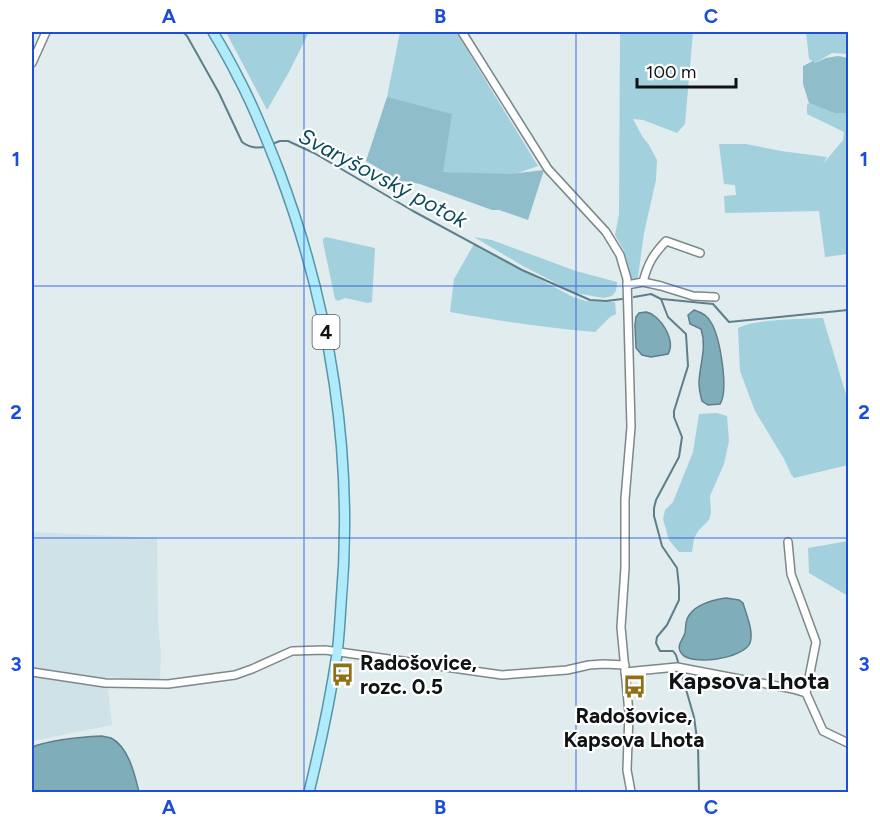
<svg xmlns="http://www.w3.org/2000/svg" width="880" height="824" font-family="Figtree,sans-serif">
<rect width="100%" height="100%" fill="#e1ecef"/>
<!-- built -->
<polygon fill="#cee2e8" points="32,532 157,538 158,621 161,656 160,680 107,677 112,725 32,741"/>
<!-- green -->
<g fill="#a3d0dd">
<polygon points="228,32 309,32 289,72 267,110 227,34"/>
<polygon points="400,32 456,32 538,166 512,175 442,172 387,97"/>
<polygon points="620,32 693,32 685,124 677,133 643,120 633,119 642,136 649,145 657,160 656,180 644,233 638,277 632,280 624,251 615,235 619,214"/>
<polygon points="806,32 848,32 848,54 832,53 815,63 809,59"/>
<polygon points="809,103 837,113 848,113 848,254 825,257 819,211 725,213 724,196 736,195 735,185 724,184 719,144 746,144 781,151 827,157 823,164 843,140 844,132 807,114 807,105"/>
<polygon points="326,237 375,248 372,302 368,303 345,298 338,301 335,299 323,242 323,239"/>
<polygon points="474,237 492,240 576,271 617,282 616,291 612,296 604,298 575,293 523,266"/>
<path d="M474,244L573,297L586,301L615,302L616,314L610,317L595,332C546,328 499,321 450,312L454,279Z"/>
<path d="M823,318L848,401V465L794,478L791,474L784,459L755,411L740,371L738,328C754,319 803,319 823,318Z"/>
<polygon points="717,413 727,416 729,441 724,464 710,496 711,513 709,520 699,530 694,538 692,552 679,552 669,540 663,519 665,510 673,502 693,452 699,414"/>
<polygon points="848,541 848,596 809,573 808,548"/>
</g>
<!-- forest -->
<g fill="#90bdca">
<polygon points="838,56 848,58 848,113 835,113 809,103 803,84 803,66 813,61 815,63 826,58"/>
<polygon points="387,97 452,114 443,172 510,174 544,170 528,220 499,210 492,210 420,184 404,181 402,182 366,161"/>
</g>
<!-- water -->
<g fill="#80adba" stroke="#5e7f88" stroke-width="1.5">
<path d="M694,310C703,313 708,316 712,324C720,339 729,390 720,404L708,405L702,401C700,394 699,388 699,382C700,363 707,347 701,329L690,324L688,315Z"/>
<path d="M646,312C661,315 676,341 668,354L651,357L642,355L636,348L635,325L636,317L639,313Z"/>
<path d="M726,598L739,600L743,603C746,614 754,631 750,643C743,659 691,666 682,654C675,646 683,640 685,633C686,628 685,624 687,619C693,605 712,600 726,598Z"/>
<path d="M102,736C105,737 108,737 111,738C129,747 135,776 139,792H32V747C54,739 78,737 102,736Z"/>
</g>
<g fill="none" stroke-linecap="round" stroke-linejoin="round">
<!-- stream -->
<g stroke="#5e7f88" stroke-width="2">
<path d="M183,32L187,36L219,93L242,142C250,148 258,149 267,146"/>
<polyline points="272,144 280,141 288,141 314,153 413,211 522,270 590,300 606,301 622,299"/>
<polyline points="634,297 651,294 661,299 668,317 686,334 688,366 674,411 674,417 682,437 679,457 656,500 654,508 654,516 662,546 677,568 679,587 679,600 667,625 657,637 656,643 660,651 673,651 676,655 694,717 698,746 699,792"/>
<polyline points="662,299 713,304 729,322 848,310"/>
</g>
<defs>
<g id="minor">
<polyline points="462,32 548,169 606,232 620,255 627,279 631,427 625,499 625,568 621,627 629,713 627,770 631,792"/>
<polyline points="32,63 46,32"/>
<path d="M643,282C648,263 653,255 666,241L700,253"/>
<polyline points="627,285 643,282 661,286 693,296 715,297"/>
<polyline points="788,542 791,574 816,642 806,693"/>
<polyline points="32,672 105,683 168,684 235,675 252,669 292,651 325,650 502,675 567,670 589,665 603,664 625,665"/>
<polyline points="625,672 677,667 793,689 806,693 823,731 848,743"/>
</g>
<path id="major" d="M213,32C222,47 231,63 239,79C255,109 267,140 279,171C331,309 354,457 341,604C340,621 339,638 337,654C330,701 320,747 309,792"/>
</defs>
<!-- minor casing -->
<use href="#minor" stroke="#7e888b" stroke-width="10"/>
<!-- major casing -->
<use href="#major" stroke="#5696a8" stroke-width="12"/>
<!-- minor -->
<use href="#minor" stroke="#fff" stroke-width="7"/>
<!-- major -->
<use href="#major" stroke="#b0ebfb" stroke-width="9"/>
</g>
<!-- grid -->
<path fill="none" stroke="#1d4ed8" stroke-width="1.5" stroke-opacity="0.55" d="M304,32V792M576,32V792M32,286H848M32,538H848"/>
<!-- icons -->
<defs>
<symbol id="bus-bare" viewBox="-9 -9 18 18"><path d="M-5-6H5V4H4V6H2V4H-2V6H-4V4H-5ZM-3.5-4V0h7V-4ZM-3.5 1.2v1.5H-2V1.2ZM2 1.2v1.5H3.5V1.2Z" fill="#8f7015" stroke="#fff" stroke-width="2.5" paint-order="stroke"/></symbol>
</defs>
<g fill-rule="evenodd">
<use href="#bus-bare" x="326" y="658" width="33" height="33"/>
<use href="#bus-bare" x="618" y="670" width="33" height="33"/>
</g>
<g text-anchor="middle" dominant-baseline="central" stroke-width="4.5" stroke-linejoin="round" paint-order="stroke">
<!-- shield labels -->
<rect fill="#fff" stroke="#575a5a" stroke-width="1.5" x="312.5" y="315" width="27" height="34" rx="4.5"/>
<g font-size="20" font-weight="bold" fill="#0f1314">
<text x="326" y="332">4</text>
</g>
<!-- poi labels -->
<g font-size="21" font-weight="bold" fill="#0f1314" stroke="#fff" text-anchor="start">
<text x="360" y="662">Radošovice,<tspan x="360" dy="24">rozc. 0.5</tspan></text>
<text x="634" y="715" text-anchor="middle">Radošovice,<tspan x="634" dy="24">Kapsova Lhota</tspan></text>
</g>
<!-- water labels -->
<g font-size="22" font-style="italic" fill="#0b4c5b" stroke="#fff">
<text transform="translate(383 178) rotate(28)">Svaryšovský potok</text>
</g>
<!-- quarter labels -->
<g font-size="24" font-weight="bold" fill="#0f1314" stroke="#fff">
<text x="749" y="680">Kapsova Lhota</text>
</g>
</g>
<!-- border -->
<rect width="880" height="824" fill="none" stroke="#ffffff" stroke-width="66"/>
<!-- scale -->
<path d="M637 78v9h99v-9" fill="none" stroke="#0f1314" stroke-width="3"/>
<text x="646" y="78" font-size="18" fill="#0f1314" stroke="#ffffff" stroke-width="4.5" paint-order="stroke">100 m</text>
<rect x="33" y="33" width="814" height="758" fill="none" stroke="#1d4ed8" stroke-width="2"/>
<g font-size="20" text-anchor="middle" font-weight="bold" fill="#1d4ed8">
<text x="169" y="23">A</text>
<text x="440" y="23">B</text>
<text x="711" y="23">C</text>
<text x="16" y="166">1</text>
<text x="864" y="166">1</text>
<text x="16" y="419">2</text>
<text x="864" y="419">2</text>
<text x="16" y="671">3</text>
<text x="864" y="671">3</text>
<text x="169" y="814">A</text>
<text x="440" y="814">B</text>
<text x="711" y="814">C</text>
</g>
</svg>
